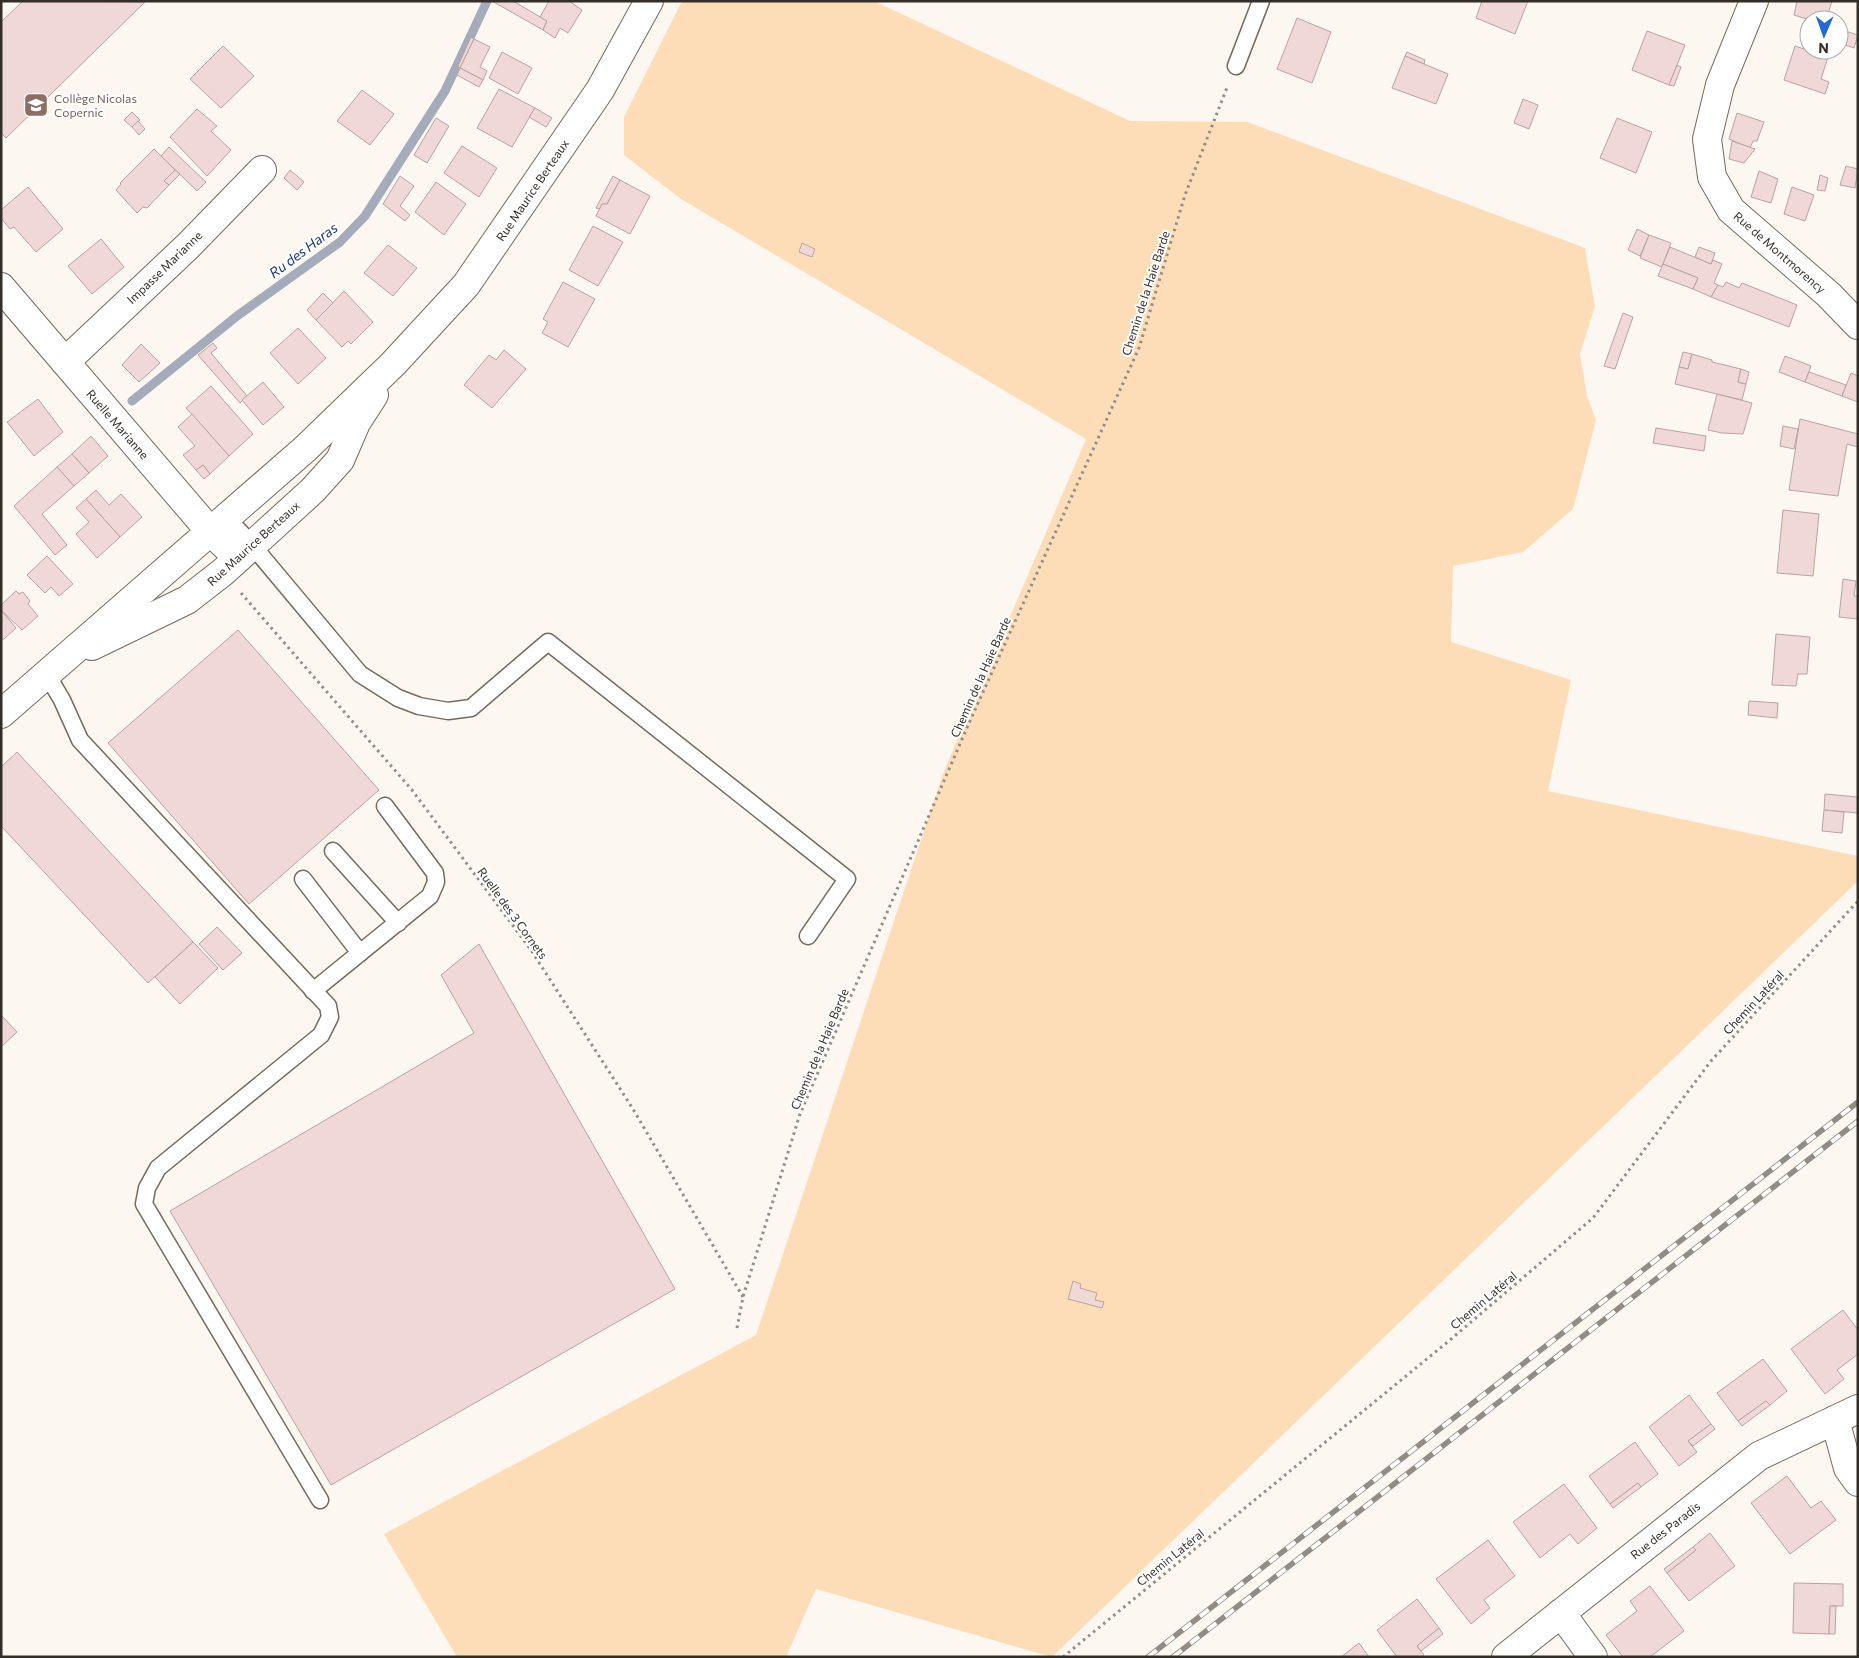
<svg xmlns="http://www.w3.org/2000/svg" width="1859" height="1658" font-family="Commissioner,sans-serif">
<rect width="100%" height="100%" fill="#fdf7f1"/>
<!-- green -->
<polygon fill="#fdddb8" points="682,1 874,1 1130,121 1247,122 1585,248 1595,306 1580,354 1587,396 1596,420 1573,509 1523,552 1453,566 1451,642 1571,680 1548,791 1858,856 1858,881 1052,1657 816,1589 786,1657 457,1657 384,1534 756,1335 944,771 1086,439 681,199 624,155 624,117"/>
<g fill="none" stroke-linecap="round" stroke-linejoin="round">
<!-- stream -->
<polyline stroke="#a4abba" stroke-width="9" points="132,401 237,316 340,242 365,216 445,91 487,1"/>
</g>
<!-- building -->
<g fill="#efd8d6" stroke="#b9a3a2">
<polygon points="23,1 145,2 6,138 1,133 1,22"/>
<polygon points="492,1 513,1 547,21 543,30"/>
<polygon points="549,1 569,1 582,10 568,33 560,28 555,38 543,30 547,21 540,17"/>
<polygon points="1482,1 1528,1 1515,34 1476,18"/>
<polygon points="1797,1 1832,1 1826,20 1810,20 1794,15"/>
<polygon points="1297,18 1331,32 1312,83 1277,69"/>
<polygon points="1839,29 1858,35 1854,48 1839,43"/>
<polygon points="1647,31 1685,45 1669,85 1632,70"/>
<polygon points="471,37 474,39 460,68 458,66"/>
<polygon points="474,39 490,47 480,67 487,71 483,80 460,68"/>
<polygon points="223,46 254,76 221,108 190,79"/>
<polygon points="1795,46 1828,57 1821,79 1829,82 1825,94 1784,80"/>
<polygon points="502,52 532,68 518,94 489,78"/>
<polygon points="1407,52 1425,60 1424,64 1405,56"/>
<polygon points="1405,56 1448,74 1436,104 1392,88"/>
<polygon points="1677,65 1681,67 1674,86 1669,85"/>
<polygon points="460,68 483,80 479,87 457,75"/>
<polygon points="499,89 535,108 512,147 477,128"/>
<polygon points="362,90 394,114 370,145 337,121"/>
<polygon points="1523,99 1538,105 1529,129 1514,123"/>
<polygon points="535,108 552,118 546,127 529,117"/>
<polygon points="197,109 217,126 211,131 231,150 207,176 170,137"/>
<polygon points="132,112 140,120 132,127 124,120"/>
<polygon points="1737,113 1764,122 1757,141 1753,141 1750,148 1729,139"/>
<polygon points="436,118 449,126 427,163 414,155"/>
<polygon points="1617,118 1652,132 1636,173 1600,158"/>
<polygon points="138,121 145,129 139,135 132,127"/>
<polygon points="1732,141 1755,149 1744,163 1729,159"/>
<polygon points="462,146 497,168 479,197 444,173"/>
<polygon points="169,147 206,182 197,191 161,156"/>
<polygon points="154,149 175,170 164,181 169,185 147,208 143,207 137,213 116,190 121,184 120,183"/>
<polygon points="1846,166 1858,169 1855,188 1840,185"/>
<polygon points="175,170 180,174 169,185 164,181"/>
<polygon points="290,170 304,182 297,190 284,178"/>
<polygon points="1759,171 1778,179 1771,203 1751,197"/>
<polygon points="1820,175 1828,178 1825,191 1817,190"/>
<polygon points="400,176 414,186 400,206 410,215 405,221 383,204"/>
<polygon points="613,176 620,180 607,204 602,204 600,209 596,208"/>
<polygon points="620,180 650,196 630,234 596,216 602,204 607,204"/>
<polygon points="436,182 466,204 444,235 415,212"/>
<polygon points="28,187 63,229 36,252 14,227 10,229 1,218 1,210"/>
<polygon points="1792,187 1814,195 1805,221 1784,214"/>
<polygon points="593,226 623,242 598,286 569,270"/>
<polygon points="1637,229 1649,235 1640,256 1628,250"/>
<polygon points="1649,235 1671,243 1662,267 1640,258"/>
<polygon points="101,239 124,267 92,294 68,266"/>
<polygon points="802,243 815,249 812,257 799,252"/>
<polygon points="388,245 417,268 393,296 364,273"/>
<polygon points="1670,247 1711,264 1713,260 1722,264 1714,283 1718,285 1711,297 1693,289 1698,278 1663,264"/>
<polygon points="1699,247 1715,253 1711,264 1695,257"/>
<polygon points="1663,264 1698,278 1693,289 1658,276"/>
<polygon points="563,282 595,299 568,347 542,333 548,322 543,319"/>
<polygon points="1726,282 1739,288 1742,283 1797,305 1789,327 1711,297 1718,285 1723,287"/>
<polygon points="344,291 373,322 351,344 348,341 342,347 316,320"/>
<polygon points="323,293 333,303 316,320 307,310"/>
<polygon points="1623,313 1633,317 1615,369 1604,366"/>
<polygon points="298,328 326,358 298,384 270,353"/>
<polygon points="213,343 217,348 211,353 247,396 240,403 198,355"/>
<polygon points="141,344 160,363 139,382 122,365"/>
<polygon points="504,350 526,369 492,408 464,385 489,355 496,360"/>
<polygon points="1683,352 1692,354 1688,369 1679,367"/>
<polygon points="1692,354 1712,360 1712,362 1741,369 1738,382 1746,384 1742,400 1675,384 1679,367 1688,369"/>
<polygon points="1785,356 1811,366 1805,382 1779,372"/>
<polygon points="1741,369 1749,372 1746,384 1738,382"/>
<polygon points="1809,372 1846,385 1842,396 1805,382"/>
<polygon points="1851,373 1858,376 1858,402 1842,396"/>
<polygon points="263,382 284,407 263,425 242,400"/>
<polygon points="211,386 253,434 229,456 186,408"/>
<polygon points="1717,394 1752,403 1743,434 1722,433 1708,430"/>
<polygon points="38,399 63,432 34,456 7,422"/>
<polygon points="192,414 229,456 210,474 203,465 196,470 183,455 195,446 178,427"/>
<polygon points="1800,419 1858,434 1858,447 1847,444 1838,496 1789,490"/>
<polygon points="1783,426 1798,429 1794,449 1780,446"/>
<polygon points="1656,428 1706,436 1704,451 1653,443"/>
<polygon points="91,436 108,456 89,473 72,454"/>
<polygon points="72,454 89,473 74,486 57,467"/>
<polygon points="203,465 210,474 204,479 196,470"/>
<polygon points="57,467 74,486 42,514 67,545 55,555 14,506"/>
<polygon points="96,490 109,505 121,494 142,517 120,537 86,499"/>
<polygon points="86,499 120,537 97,558 76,534 89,522 76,508"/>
<polygon points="1783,510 1819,514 1813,576 1777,573"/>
<polygon points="47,556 73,584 59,596 51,587 45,593 27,575"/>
<polygon points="1843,579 1856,581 1854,596 1858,596 1858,619 1839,617"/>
<polygon points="16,591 19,594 23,592 30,601 28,604 38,616 22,630 1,610 1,605"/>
<polygon points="1,610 16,628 4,639 1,639"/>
<polygon points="238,630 379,790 249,904 108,743"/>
<polygon points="1776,634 1810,637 1807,674 1798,674 1796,686 1772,685"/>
<polygon points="1749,701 1778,703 1777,718 1748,715"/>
<polygon points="17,752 193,942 148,983 1,826 1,767"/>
<polygon points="1825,794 1858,797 1858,813 1824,810"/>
<polygon points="1824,810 1844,812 1842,833 1822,831"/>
<polygon points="217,927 242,953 223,970 199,944"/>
<polygon points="193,942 218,968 180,1004 155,977"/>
<polygon points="479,944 675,1289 331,1485 170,1211 474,1033 441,975"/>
<polygon points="1,1015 17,1032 1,1047"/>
<polygon points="1073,1281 1081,1284 1080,1288 1097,1293 1095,1300 1104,1302 1102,1308 1068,1299"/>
<polygon points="1843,1310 1858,1330 1858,1354 1837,1370 1844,1379 1825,1394 1791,1349"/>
<polygon points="1763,1359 1787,1391 1770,1405 1766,1401 1738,1421 1717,1393"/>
<polygon points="1689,1395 1711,1424 1688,1441 1697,1452 1679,1466 1649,1427"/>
<polygon points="1766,1401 1770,1405 1742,1426 1738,1421"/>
<polygon points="1711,1424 1715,1429 1693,1446 1688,1441"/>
<polygon points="1635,1442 1658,1474 1641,1487 1638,1483 1610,1504 1589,1476"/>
<polygon points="1787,1476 1811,1508 1821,1501 1836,1520 1790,1554 1751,1503"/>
<polygon points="1638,1483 1641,1487 1613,1508 1610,1504"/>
<polygon points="1564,1484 1597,1528 1578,1544 1570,1534 1540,1558 1513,1522"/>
<polygon points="1710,1533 1735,1566 1689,1601 1667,1573 1696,1550 1693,1547"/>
<polygon points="1488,1540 1515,1576 1484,1600 1490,1608 1471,1624 1436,1579"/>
<polygon points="1693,1547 1696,1550 1667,1573 1664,1569"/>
<polygon points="1794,1583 1843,1584 1843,1606 1830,1606 1829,1634 1793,1633"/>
<polygon points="1650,1586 1684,1631 1650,1657 1623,1657 1606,1635 1637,1611 1630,1601"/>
<polygon points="1417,1599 1439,1628 1417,1646 1424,1655 1422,1657 1397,1657 1377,1630"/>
<polygon points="1830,1606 1836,1606 1835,1634 1829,1634"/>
<polygon points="1439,1628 1443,1634 1421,1651 1417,1646"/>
<polygon points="1359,1643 1369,1657 1341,1657"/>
</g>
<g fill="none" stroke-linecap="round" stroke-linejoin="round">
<defs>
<g id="service">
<polyline points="1236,66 1261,1"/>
<polyline points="226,517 252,545 360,674 398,698 419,706 448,711 471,708 548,642 847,879 808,936"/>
<polyline points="46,673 62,700 80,740 328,1006 330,1017 321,1035 158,1168 147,1188 144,1204 320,1500"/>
<polyline points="333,851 398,923"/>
<polyline points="303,879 360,953"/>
<polyline points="313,991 430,896 436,882 435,873 385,806"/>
</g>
<g id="minor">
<polyline points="1754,1 1720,85 1707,139 1712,177 1731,210 1829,295 1858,325"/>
<polyline points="1,287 209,530 238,558"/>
<polyline points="65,362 188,246 262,170"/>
<polyline points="1835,1420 1848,1468 1858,1482"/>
<polyline points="1561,1613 1593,1657"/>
<polyline points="1506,1657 1759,1456 1858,1409"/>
</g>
<g id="secondary">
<polyline points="92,646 187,600 223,572 313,490 340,460 356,423 374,395"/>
<polyline points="1,714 305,449 393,364 466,285 600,90 649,1"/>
</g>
</defs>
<!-- service casing -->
<use href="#service" stroke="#766a5c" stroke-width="19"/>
<!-- minor casing -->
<use href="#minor" stroke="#766a5c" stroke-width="30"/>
<!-- secondary casing -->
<use href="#secondary" stroke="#766a5c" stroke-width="30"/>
<!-- path -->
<g stroke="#938d87" stroke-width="3" stroke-dasharray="2.5 4" stroke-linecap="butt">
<polyline points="241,593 412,790 531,950 633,1109 743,1297"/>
<polyline points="737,1328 743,1297 800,1114 969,723 1139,348 1185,195 1228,85"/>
<polyline points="1063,1657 1450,1340 1593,1218 1711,1061 1858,901"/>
</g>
<!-- service -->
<use href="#service" stroke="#fff" stroke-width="16"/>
<!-- minor -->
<use href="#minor" stroke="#fff" stroke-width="28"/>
<!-- secondary -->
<use href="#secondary" stroke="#fff" stroke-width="28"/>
<defs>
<g id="rail">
<polyline points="1148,1657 1858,1102"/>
<polyline points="1173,1657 1858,1121"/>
</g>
</defs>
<!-- rail casing -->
<use href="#rail" stroke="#918c86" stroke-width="5.5"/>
<!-- rail -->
<use href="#rail" stroke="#fff" stroke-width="4" stroke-dasharray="11" stroke-linecap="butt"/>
</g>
<!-- icons -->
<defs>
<symbol id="school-square" viewBox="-11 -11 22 22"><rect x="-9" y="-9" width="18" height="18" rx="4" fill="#8d6e63" stroke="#fff"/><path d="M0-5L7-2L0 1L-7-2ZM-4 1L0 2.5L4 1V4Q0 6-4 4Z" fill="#fff"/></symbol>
</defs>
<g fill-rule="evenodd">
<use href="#school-square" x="22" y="91" width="28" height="28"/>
</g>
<g text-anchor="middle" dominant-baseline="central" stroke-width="4" stroke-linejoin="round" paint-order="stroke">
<!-- education labels -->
<g font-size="12" fill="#785e54" stroke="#fff" text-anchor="start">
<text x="54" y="98">Collège Nicolas<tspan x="54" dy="14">Copernic</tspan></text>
</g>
<!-- street labels -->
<g font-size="12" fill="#332e28" stroke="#fff">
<text transform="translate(532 190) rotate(-56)">Rue Maurice Berteaux</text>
<text transform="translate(1780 252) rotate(41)">Rue de Montmorency</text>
<text transform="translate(164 267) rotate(-44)">Impasse Marianne</text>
<text transform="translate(1145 293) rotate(-72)">Chemin de la Haie Barde</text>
<text transform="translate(118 424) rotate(49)">Ruelle Marianne</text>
<text transform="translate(253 543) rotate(-42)">Rue Maurice Berteaux</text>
<text transform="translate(980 677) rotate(-66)">Chemin de la Haie Barde</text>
<text transform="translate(513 913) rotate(54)">Ruelle des 3 Cornets</text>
<text transform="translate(1753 1002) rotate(-47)">Chemin Latéral</text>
<text transform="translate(819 1049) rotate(-67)">Chemin de la Haie Barde</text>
<text transform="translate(1483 1300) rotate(-40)">Chemin Latéral</text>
<text transform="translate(1665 1530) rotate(-38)">Rue des Paradis</text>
<text transform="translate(1170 1557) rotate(-39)">Chemin Latéral</text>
</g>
<!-- water labels -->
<g font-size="14" font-style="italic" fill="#183a7b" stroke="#fff">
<text transform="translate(303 250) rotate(-37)">Ru des Haras</text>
</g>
</g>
<!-- border -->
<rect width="1859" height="1658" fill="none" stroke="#332e28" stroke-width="5"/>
<!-- north arrow -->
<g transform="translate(1824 35) rotate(182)"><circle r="24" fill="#ffffff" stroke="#adaba9"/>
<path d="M0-4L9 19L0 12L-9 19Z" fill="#206ad6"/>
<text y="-8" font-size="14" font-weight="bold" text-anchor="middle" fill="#332e28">N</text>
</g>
</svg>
